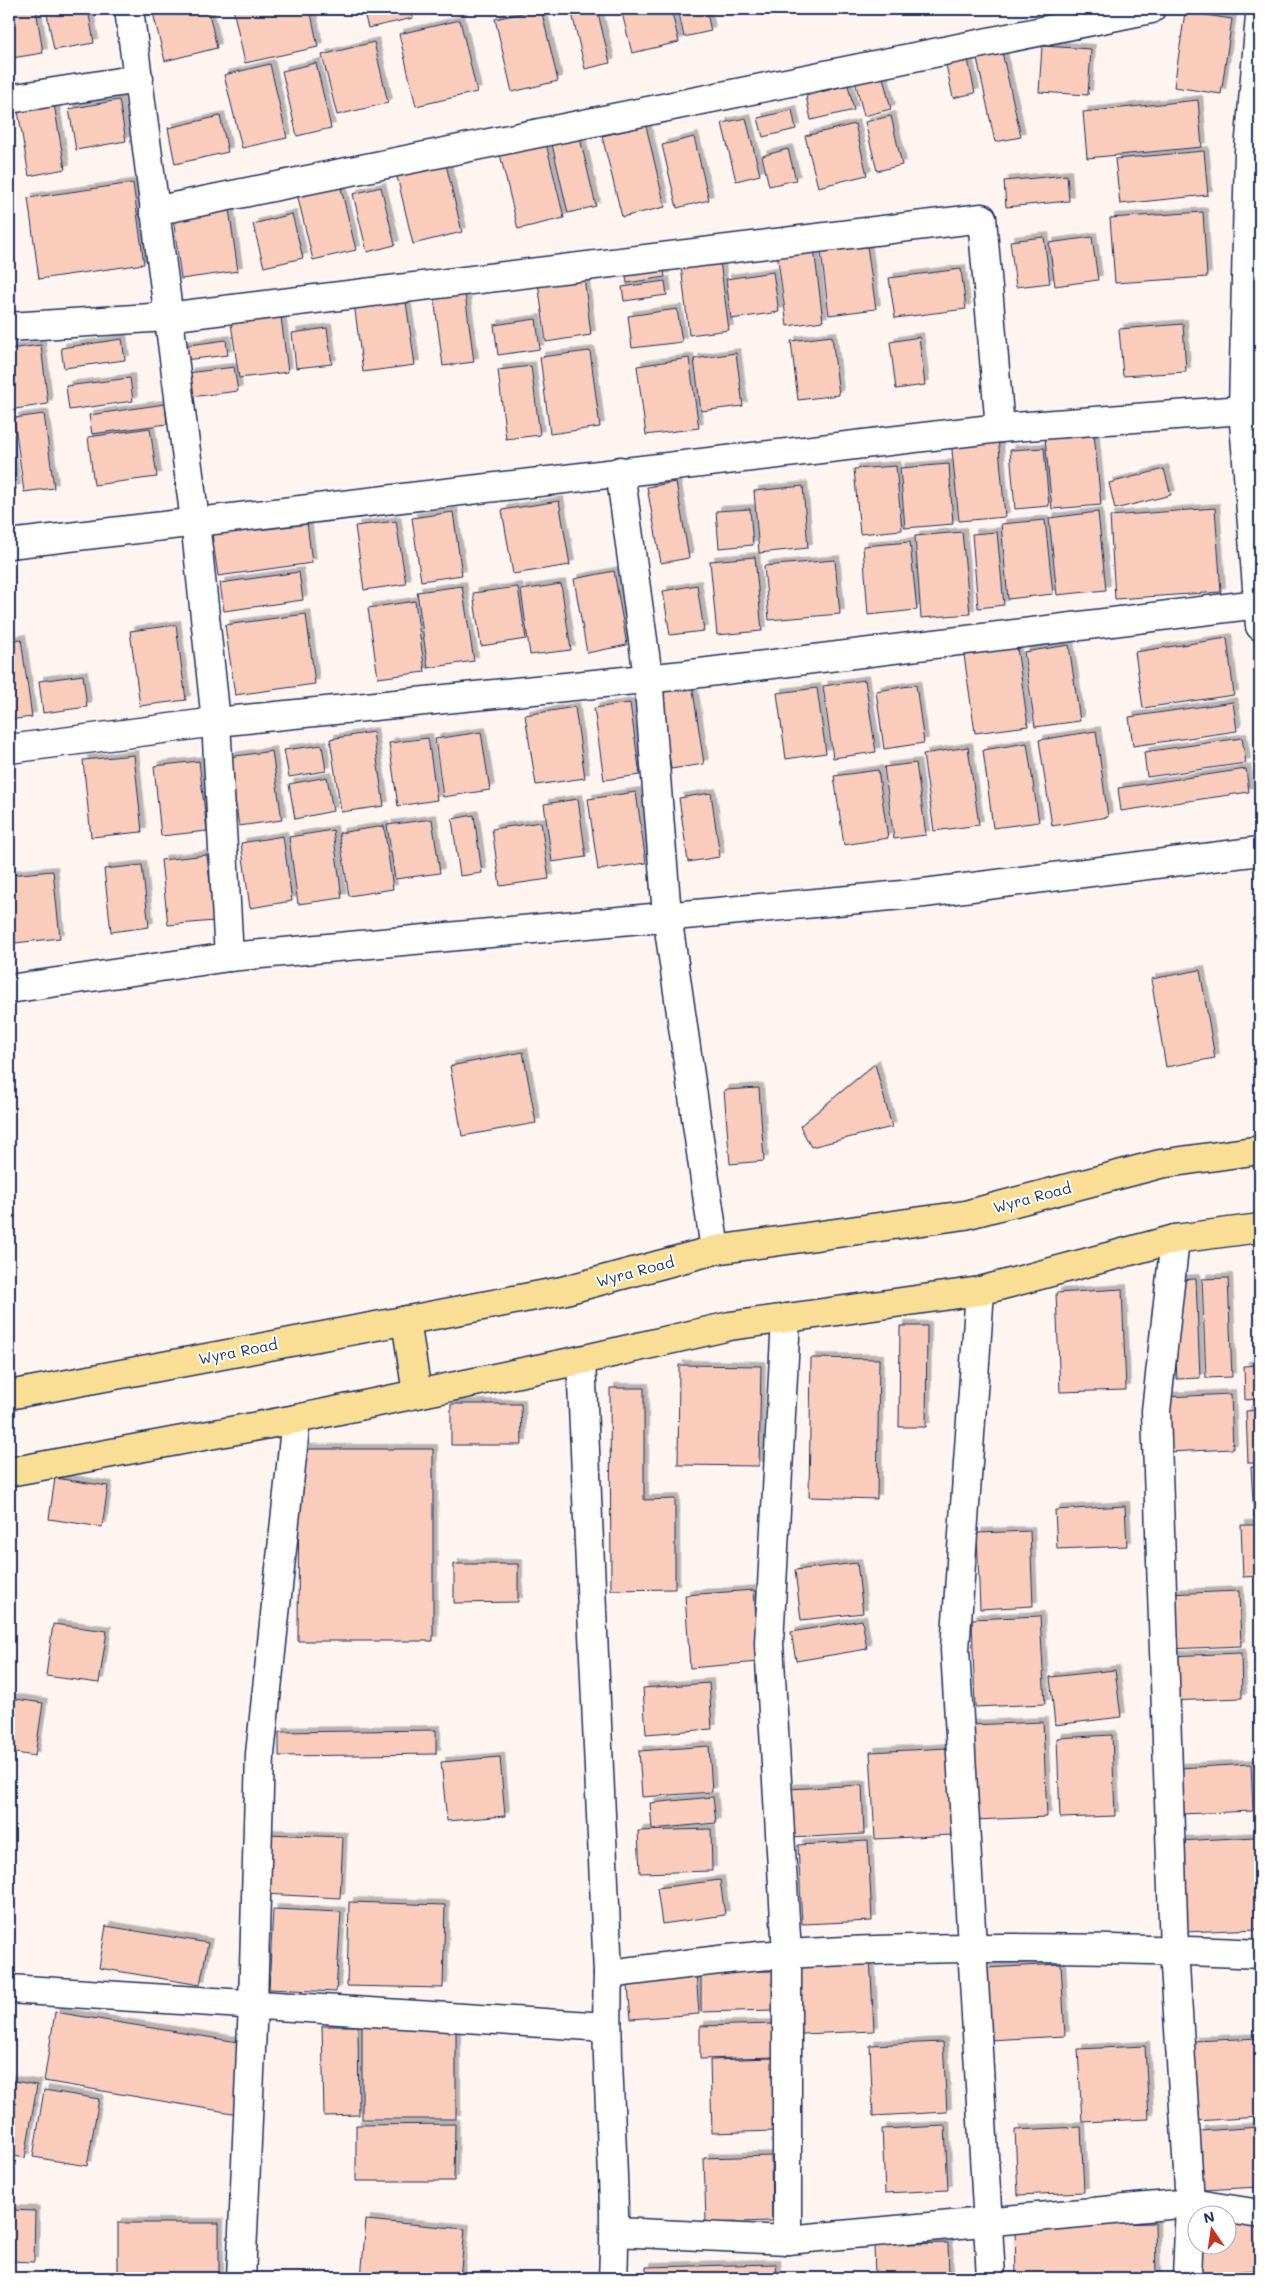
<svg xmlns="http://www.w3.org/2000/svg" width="1269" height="2287" font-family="Mali,sans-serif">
<defs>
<filter id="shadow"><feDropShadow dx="4.5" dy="-4.5" stdDeviation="0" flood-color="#0004"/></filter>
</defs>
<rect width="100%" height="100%" fill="#fef5f1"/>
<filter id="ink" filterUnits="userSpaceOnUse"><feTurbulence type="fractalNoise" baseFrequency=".02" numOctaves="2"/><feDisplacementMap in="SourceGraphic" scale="10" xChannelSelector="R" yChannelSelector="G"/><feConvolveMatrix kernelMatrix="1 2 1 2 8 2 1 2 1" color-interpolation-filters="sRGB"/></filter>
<g filter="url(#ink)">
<!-- building -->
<g fill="#f9ccbb" stroke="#1b2f5e" filter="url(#shadow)">
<polygon points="9,9 36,9 43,53 12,58 9,38"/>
<polygon points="46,9 88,9 94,43 54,50"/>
<polygon points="152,9 208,9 217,48 165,61"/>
<polygon points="233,9 310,9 318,47 245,63"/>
<polygon points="363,9 411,9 413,18 368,28"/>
<polygon points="541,9 558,81 512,92 495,19"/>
<polygon points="571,9 597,9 610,63 585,69"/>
<polygon points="621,9 671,9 679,42 632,53"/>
<polygon points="678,9 706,9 711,31 684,37"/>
<polygon points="1185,12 1232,19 1221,94 1174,87"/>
<polygon points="460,20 477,92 416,106 399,34"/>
<polygon points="374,42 388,103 337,115 322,55"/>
<polygon points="1000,43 1021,137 995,142 975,49"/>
<polygon points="1042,46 1091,49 1088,95 1039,92"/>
<polygon points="966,50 975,93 953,98 944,55"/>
<polygon points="316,63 331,128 297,136 282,71"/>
<polygon points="270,64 287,138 242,148 224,75"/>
<polygon points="880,66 891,109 864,116 853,73"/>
<polygon points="848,85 854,110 811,120 806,96"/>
<polygon points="119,100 126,141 76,150 69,109"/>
<polygon points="1198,100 1202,147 1087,158 1083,112"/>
<polygon points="54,104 65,169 29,176 18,111"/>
<polygon points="792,110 796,129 763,137 758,118"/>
<polygon points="220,116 228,152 175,164 168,128"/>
<polygon points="891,116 902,165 877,171 865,122"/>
<polygon points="746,118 760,175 736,181 722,123"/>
<polygon points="855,124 867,175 818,187 805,136"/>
<polygon points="646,126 665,207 622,217 602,136"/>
<polygon points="579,134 596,206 568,213 551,140"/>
<polygon points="694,137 709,200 677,208 662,145"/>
<polygon points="545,139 564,218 518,229 499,150"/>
<polygon points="788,149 796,180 769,186 762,156"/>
<polygon points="1204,151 1208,195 1120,204 1115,159"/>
<polygon points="445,160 462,232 413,244 396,172"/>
<polygon points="1067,175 1069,201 1006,207 1004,181"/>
<polygon points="133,183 144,264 39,279 28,198"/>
<polygon points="340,184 356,250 313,260 297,194"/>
<polygon points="381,187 395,245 367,252 353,194"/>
<polygon points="229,209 238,271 181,279 173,217"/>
<polygon points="1203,212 1207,277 1115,283 1110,218"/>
<polygon points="292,214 303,258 264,267 253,224"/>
<polygon points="1044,237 1050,283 1016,287 1010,241"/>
<polygon points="1092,237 1098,280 1055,286 1049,243"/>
<polygon points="867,246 876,309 829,315 821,252"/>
<polygon points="814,248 823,321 787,326 777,252"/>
<polygon points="662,259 665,277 627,283 624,265"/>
<polygon points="720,261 729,330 689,335 681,266"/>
<polygon points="961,269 966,309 895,318 889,278"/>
<polygon points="773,272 779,312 731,319 726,279"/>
<polygon points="584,276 591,335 546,342 538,282"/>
<polygon points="665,281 667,295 624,301 622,287"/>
<polygon points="464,286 474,362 443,366 433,290"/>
<polygon points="404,288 415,365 363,372 353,295"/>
<polygon points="677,309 682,342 632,348 628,316"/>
<polygon points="281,317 288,372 239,378 231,323"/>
<polygon points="536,319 540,349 498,355 494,325"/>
<polygon points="1183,324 1186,372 1123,376 1119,329"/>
<polygon points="327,328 332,364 296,368 292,333"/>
<polygon points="832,336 839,395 798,400 791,341"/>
<polygon points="919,337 925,385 896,389 890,342"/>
<polygon points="122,339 125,360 64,368 61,348"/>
<polygon points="226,340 228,355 184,360 182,346"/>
<polygon points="41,345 48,404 9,410 9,349"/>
<polygon points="590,351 600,427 550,434 540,357"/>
<polygon points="736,353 743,406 701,411 694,359"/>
<polygon points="689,358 699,428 646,435 637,366"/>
<polygon points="531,366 540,435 506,439 498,370"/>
<polygon points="234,367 238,391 191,397 188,373"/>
<polygon points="130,378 133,401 69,410 66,386"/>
<polygon points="165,404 167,424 92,434 89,415"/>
<polygon points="44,414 54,488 24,492 14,418"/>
<polygon points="150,428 157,477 94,485 88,437"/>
<polygon points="1094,433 1101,505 1052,509 1045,438"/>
<polygon points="998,436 1005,517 959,521 951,440"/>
<polygon points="9,439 16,489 9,490"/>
<polygon points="1044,448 1049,506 1015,509 1010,450"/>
<polygon points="949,464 953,524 905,528 900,468"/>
<polygon points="896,466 902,530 860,534 854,469"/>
<polygon points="1164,469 1171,495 1115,509 1109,483"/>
<polygon points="676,482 689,558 661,563 647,487"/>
<polygon points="803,486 808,548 759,553 754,491"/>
<polygon points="559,501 570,565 513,574 502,510"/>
<polygon points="1215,508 1221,592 1115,599 1110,516"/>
<polygon points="750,509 753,545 719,548 716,511"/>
<polygon points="453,512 462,575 421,581 412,518"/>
<polygon points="1098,512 1106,590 1057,595 1049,518"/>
<polygon points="1045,520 1053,594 1008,599 1001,524"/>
<polygon points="396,521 406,584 364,590 355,526"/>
<polygon points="307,522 312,563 218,576 212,534"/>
<polygon points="962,532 970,614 921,618 915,536"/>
<polygon points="997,532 1004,605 978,608 972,534"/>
<polygon points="910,542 917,610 868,615 863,546"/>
<polygon points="755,557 762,631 717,635 710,561"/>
<polygon points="835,560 840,614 769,620 764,566"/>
<polygon points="614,571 627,645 587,653 574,579"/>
<polygon points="299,572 303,600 224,611 220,583"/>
<polygon points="561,584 571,650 530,655 521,590"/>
<polygon points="697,585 704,631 670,635 663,591"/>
<polygon points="462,586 474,661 428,668 417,592"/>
<polygon points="518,587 526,639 481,646 473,593"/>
<polygon points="415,601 425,672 378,678 368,608"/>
<polygon points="306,614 315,684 235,695 225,625"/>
<polygon points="176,625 186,700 140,706 130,631"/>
<polygon points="1227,638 1234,695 1143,708 1135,652"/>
<polygon points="21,639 32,717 9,720 9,641"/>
<polygon points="1069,645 1080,721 1035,727 1024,652"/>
<polygon points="1017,647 1028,726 975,733 964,655"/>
<polygon points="83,675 87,707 43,713 39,681"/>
<polygon points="865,680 876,752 833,758 823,686"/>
<polygon points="692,684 704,764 671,769 660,689"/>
<polygon points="916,685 924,743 884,749 876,691"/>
<polygon points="817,688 826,753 786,759 777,693"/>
<polygon points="1233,702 1237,731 1133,746 1129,717"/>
<polygon points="630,703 640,775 604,780 594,708"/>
<polygon points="575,707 585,778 536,785 525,715"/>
<polygon points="1096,731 1108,817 1052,826 1039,740"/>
<polygon points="373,732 384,806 341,812 330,739"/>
<polygon points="481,732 490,790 443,797 435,739"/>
<polygon points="428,738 437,800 398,806 389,743"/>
<polygon points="1242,738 1246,763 1147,777 1144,752"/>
<polygon points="1027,743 1039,822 993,828 983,750"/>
<polygon points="322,745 326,771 289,777 284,750"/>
<polygon points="968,747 979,825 934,831 923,754"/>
<polygon points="272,751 282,820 239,826 229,757"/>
<polygon points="134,755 142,832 91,837 83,760"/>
<polygon points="199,761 207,831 161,836 154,766"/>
<polygon points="916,763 926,835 894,839 884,767"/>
<polygon points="1246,769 1249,792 1121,811 1118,788"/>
<polygon points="878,770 888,838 844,845 834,776"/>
<polygon points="327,777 333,811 295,819 289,784"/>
<polygon points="636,792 646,863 598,870 588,799"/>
<polygon points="711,793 720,857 688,862 679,798"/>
<polygon points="578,799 586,857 552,862 544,804"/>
<polygon points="474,815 482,873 460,876 452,819"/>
<polygon points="432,819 440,873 395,879 387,825"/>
<polygon points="541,822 549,879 500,886 492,829"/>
<polygon points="384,826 393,889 349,896 339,833"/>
<polygon points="333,830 342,898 298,904 289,837"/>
<polygon points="283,836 292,901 250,908 241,843"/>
<polygon points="207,855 214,921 168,925 161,860"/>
<polygon points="142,865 149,927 111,932 104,869"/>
<polygon points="53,871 60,938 15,943 9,875"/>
<polygon points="1200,970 1215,1058 1166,1067 1151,979"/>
<polygon points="523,1052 536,1123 462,1136 450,1066"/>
<polygon points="875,1064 892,1127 811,1147 800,1126"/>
<polygon points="759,1088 764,1161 730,1164 724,1090"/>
<polygon points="1255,1252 1260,1252 1260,1351"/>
<polygon points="1228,1278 1232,1377 1206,1378 1202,1279"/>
<polygon points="1196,1279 1200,1378 1177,1379 1172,1280"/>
<polygon points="1122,1289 1126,1390 1060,1392 1056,1293"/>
<polygon points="900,1326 927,1326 926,1427 899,1427"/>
<polygon points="811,1358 879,1359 877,1499 809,1497"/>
<polygon points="679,1365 761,1366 759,1466 678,1465"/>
<polygon points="1260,1365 1260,1399 1245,1400 1244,1366"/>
<polygon points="610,1388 644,1388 644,1500 675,1499 675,1589 611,1590"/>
<polygon points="1231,1394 1233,1449 1168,1452 1166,1397"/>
<polygon points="451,1404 521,1404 522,1445 451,1445"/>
<polygon points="1260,1410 1260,1463 1248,1463 1246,1411"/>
<polygon points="299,1449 433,1449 433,1641 298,1641"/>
<polygon points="1251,1467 1260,1467 1260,1517 1254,1517"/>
<polygon points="55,1478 108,1486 102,1527 49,1519"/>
<polygon points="1125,1506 1127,1546 1057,1549 1055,1510"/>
<polygon points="1241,1525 1260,1525 1260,1576 1243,1577"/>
<polygon points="1030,1531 1033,1606 980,1609 977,1533"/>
<polygon points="857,1563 863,1613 801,1620 795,1570"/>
<polygon points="454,1564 518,1564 518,1602 454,1603"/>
<polygon points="754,1590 759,1662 690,1668 685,1595"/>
<polygon points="1239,1591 1241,1646 1169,1649 1167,1594"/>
<polygon points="1040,1616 1045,1704 975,1707 972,1619"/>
<polygon points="862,1620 867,1649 796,1661 791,1632"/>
<polygon points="53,1624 107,1631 99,1683 46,1676"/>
<polygon points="1241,1653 1242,1698 1170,1701 1168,1656"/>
<polygon points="1115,1670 1121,1717 1055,1725 1050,1677"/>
<polygon points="709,1683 712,1729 646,1734 643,1688"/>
<polygon points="9,1698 43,1703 35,1756 9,1752"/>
<polygon points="1043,1722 1047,1817 974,1820 969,1725"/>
<polygon points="1256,1722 1260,1722 1260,1766 1258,1766"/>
<polygon points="436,1730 436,1754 279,1756 279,1732"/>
<polygon points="1112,1735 1115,1816 1060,1818 1057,1738"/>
<polygon points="709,1746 712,1792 642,1797 639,1751"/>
<polygon points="948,1748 952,1835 875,1839 870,1752"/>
<polygon points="500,1757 505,1816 447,1821 441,1762"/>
<polygon points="1251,1764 1253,1811 1181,1814 1179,1768"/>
<polygon points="862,1785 864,1834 791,1838 788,1789"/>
<polygon points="713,1797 716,1823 652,1829 650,1803"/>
<polygon points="711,1829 712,1871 640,1873 638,1831"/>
<polygon points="267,1834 343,1837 340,1898 264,1894"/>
<polygon points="1255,1837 1259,1929 1183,1932 1179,1841"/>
<polygon points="868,1841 872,1921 802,1924 798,1845"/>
<polygon points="720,1880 725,1915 662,1924 657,1888"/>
<polygon points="349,1902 445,1905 443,1988 347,1986"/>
<polygon points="273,1909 341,1912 336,1992 269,1989"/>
<polygon points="106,1926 208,1943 200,1985 99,1968"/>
<polygon points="870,1956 874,2031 802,2034 798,1960"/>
<polygon points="1061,1964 1065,2036 989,2040 986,1968"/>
<polygon points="696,1971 699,2014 631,2019 627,1976"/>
<polygon points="773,1971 774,2010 701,2012 701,1972"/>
<polygon points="55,2012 250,2044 238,2114 44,2081"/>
<rect x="362" y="2021" width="94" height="98"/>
<polygon points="774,2024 775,2057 700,2059 700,2026"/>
<polygon points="322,2026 358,2026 359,2115 324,2116"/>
<polygon points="1260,2038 1260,2117 1197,2121 1193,2041"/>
<polygon points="943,2042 947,2112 873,2116 870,2045"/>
<polygon points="1145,2046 1149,2119 1082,2122 1078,2049"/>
<polygon points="774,2058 775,2131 712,2133 710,2060"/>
<polygon points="9,2080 37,2085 25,2158 9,2155"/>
<polygon points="44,2090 99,2099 87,2166 33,2157"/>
<polygon points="455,2124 454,2181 356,2181 356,2125"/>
<polygon points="945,2126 948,2190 885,2193 882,2129"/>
<polygon points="1081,2127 1084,2192 1018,2195 1015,2130"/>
<polygon points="1260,2127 1260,2187 1203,2190 1200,2131"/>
<polygon points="771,2156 772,2221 706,2223 704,2158"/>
<polygon points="9,2210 35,2211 34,2262 9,2261"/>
<polygon points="366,2220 465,2229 460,2278 361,2278"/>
<rect x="118" y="2223" width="101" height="55"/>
<polygon points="1155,2223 1156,2278 1016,2278 1015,2226"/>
<polygon points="1260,2224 1260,2270 1196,2274 1196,2244 1226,2244 1226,2226"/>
<polygon points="948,2243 949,2278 875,2278 874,2245"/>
<polygon points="776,2264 777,2278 646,2278 646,2267"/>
<polygon points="1260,2274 1260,2278 1193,2278 1193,2277"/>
</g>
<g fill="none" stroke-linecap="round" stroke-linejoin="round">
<defs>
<g id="minor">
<polyline points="129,9 195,521 216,722 229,957"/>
<polyline points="1260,16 1249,151 1243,410 1260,626"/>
<polyline points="9,99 139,79"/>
<polyline points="154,211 1151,9"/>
<polyline points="9,327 167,317 982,218 1000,428"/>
<polyline points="620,471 648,677 667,915 715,1250"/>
<polyline points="9,544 1000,428 1243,410"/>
<polyline points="9,749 216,722 684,675 1258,604"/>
<polyline points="9,989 229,957 924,893 1260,851"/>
<polyline points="1175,1239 1156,1411 1174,1950 1190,2203 1187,2278"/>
<polyline points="980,1291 955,1649 991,2278"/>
<polyline points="786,1318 769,1643 787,1954 787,2240"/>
<path d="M581,1360L608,1974C604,2076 618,2177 613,2278"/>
<path d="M608,1974C668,1967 728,1957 788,1954C945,1945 1103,1947 1260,1954"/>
<polyline points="9,1989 606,2027"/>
<polyline points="616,2232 787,2240 1190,2203 1260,2214"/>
<polyline points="241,2278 253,2004 260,1754 296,1419"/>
</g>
<g id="primary">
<polyline points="406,1320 417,1394"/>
<polyline points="9,1395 562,1291 715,1250 965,1215 1160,1164 1260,1150"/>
<polyline points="9,1472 296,1419 581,1360 730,1326 980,1291 1175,1239 1260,1228"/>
</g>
</defs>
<!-- minor casing -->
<use href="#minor" stroke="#1b2f5e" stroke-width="31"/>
<!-- primary casing -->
<use href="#primary" stroke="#1b2f5e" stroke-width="31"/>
<!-- minor -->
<use href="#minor" stroke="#fff" stroke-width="28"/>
<!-- primary -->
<use href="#primary" stroke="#f9df96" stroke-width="28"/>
</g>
</g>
<g text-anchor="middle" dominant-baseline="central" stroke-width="4" stroke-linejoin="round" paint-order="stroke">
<!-- street labels -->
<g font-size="15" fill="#1b2f5e" stroke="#fff">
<text transform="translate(1032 1197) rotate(-15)">Wyra Road</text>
<text transform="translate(635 1271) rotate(-15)">Wyra Road</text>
<text transform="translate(238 1351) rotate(-11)">Wyra Road</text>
</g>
</g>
<!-- margin -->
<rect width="1269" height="2287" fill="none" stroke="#fff" stroke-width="30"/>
<rect x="15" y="15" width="1239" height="2257" fill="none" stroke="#1b2f5e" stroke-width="2" filter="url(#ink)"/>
<!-- north arrow -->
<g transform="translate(1212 2230) rotate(347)"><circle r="24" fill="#ffffff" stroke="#a4acbf"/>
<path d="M0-4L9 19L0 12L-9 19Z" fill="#c8321e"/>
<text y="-8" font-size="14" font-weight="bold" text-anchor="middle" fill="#1b2f5e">N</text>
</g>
</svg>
